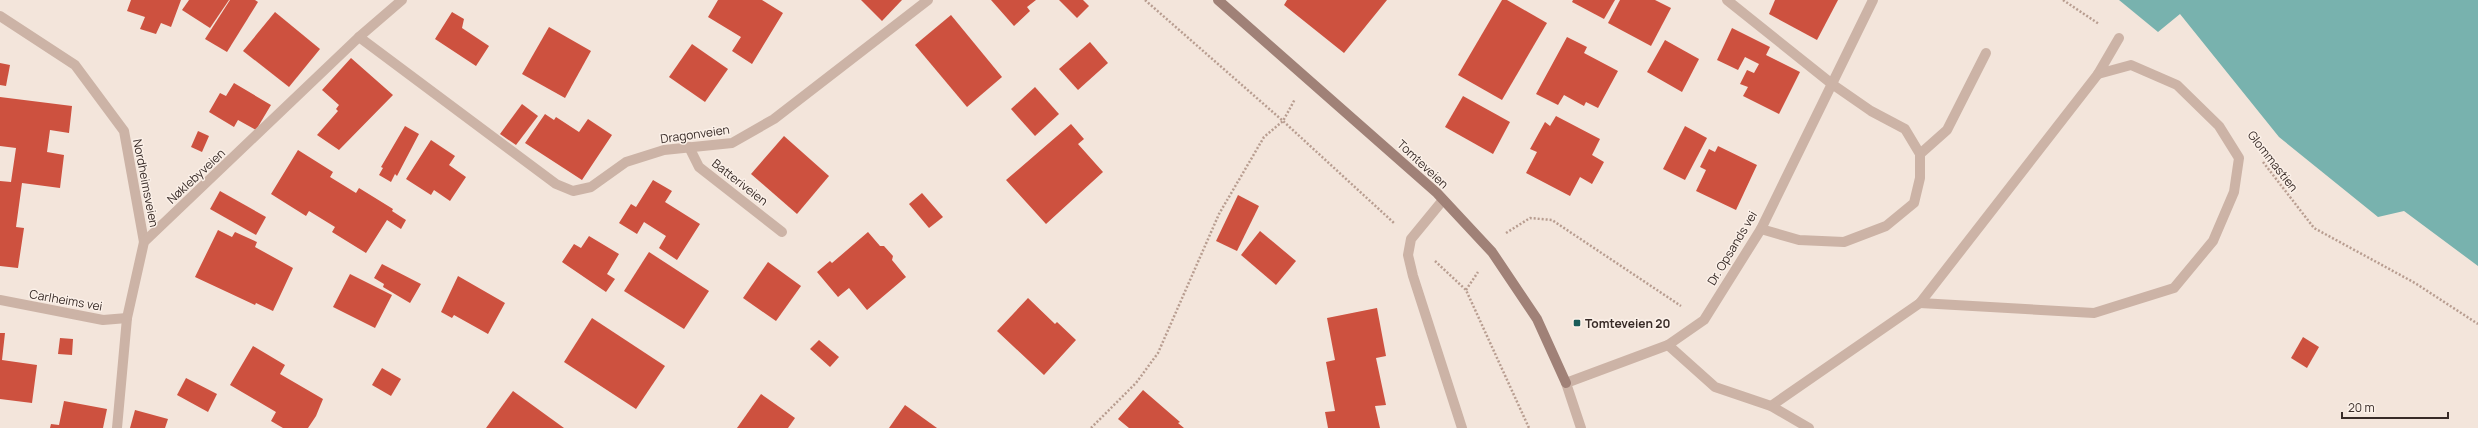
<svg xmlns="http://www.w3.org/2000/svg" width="2478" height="428" font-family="Manrope,sans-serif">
<rect width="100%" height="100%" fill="#f3e5db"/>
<!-- water -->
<polygon fill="#78b2ae" points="2119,0 2478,0 2478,266 2404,211 2378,217 2279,137 2180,14 2158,32"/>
<!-- building -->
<g fill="#cd513f">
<polygon points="131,0 181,0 171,27 161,23 156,34 140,29 145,17 127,11"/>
<polygon points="189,0 229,0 210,28 182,10"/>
<polygon points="230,0 255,0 258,2 227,52 205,39"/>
<polygon points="718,0 762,0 783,13 752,64 732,51 741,37 708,17"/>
<polygon points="861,0 902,0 882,21"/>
<polygon points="991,0 1036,0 1027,7 1030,11 1014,26"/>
<polygon points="1059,0 1083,0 1089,6 1077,18"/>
<polygon points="1287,0 1387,0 1344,53 1284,5"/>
<polygon points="1502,0 1507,0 1547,23 1502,100 1458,75"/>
<polygon points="1573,0 1615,0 1604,19 1572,2"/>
<polygon points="1620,0 1655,0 1671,8 1651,46 1608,23"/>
<polygon points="1775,0 1838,0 1817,40 1769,14"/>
<polygon points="275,12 320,49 289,87 243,51"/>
<polygon points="452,12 464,19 462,28 489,46 476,66 435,39"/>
<polygon points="951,15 1002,77 967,107 915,45"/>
<polygon points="549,27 591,51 565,98 522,74"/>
<polygon points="1732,28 1770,47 1766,55 1800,72 1779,114 1743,96 1748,87 1740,84 1747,70 1754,73 1759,64 1745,57 1738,70 1717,60"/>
<polygon points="1567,37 1587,47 1584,53 1618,71 1598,108 1586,102 1584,106 1564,95 1558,105 1536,94"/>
<polygon points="1665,40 1699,59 1682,92 1647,72"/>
<polygon points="1090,42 1108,63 1078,90 1059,69"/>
<polygon points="692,44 728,69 705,102 669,77"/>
<polygon points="351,58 393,95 339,150 317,135 338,111 336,109 339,105 322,90"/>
<polygon points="0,63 10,65 6,86 0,85"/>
<polygon points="234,83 271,105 256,130 238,120 234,127 209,112 220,93 226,96"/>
<polygon points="1035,87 1059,114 1035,136 1011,109"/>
<polygon points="1463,96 1510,122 1493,154 1445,127"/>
<polygon points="0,97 72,106 69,133 50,130 47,152 64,155 60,188 22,183 16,227 24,228 18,268 0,266 0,181 11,182 16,148 0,146"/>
<polygon points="522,104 538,116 516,145 500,134"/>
<polygon points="545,114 554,120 556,117 579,132 588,119 612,135 582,180 525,143"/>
<polygon points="1556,116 1600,139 1592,155 1604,162 1592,184 1580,177 1570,196 1526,173 1537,152 1530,149 1545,122 1550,126"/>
<polygon points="1071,124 1084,139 1078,144 1103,172 1046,224 1006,180"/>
<polygon points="405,126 419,134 397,176 395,174 391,182 379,175 383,168 381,167"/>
<polygon points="1685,126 1707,138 1685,180 1663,169"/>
<polygon points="198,131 209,136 202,152 191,147"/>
<polygon points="784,136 829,176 797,214 751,174"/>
<polygon points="431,140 455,156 449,165 466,177 450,201 434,190 431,195 406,179"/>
<polygon points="1718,146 1757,165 1736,210 1696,191 1706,170 1700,167 1709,149 1715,152"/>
<polygon points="298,150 333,172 330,177 356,193 359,188 393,209 392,211 406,220 401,229 387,220 366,253 332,232 335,227 309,211 306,216 271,194"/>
<polygon points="653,180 672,191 665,202 700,224 677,260 659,248 666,236 644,222 637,234 619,223 631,204 636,207"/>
<polygon points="220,191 266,217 256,235 210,209"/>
<polygon points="922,193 943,217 929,228 909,204"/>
<polygon points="1238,195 1259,206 1237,251 1216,241"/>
<polygon points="218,230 232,237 235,232 257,242 255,247 293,268 273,311 256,303 255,305 195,277"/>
<polygon points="1260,231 1296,261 1276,285 1241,255"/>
<polygon points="868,232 880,246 884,246 893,256 892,260 906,277 867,310 849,288 838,297 817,272 830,261 832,263"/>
<polygon points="589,236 619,254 607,274 615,279 606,292 562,262 574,244 581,248"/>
<polygon points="649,252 709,291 684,329 624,291"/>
<polygon points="768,262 801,286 776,321 743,298"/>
<polygon points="382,264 421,284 410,303 383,287 384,284 374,278"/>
<polygon points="350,274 392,295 375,328 333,307"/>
<polygon points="458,276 505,303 488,334 454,315 452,318 441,312"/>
<polygon points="1028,298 1055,324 1057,322 1076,340 1044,375 997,331"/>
<polygon points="1377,308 1386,356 1376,358 1386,405 1375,406 1380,428 1328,428 1325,412 1335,411 1326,362 1335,360 1327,318"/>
<polygon points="592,318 665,366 636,409 564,362"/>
<polygon points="0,333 5,333 2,360 37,365 32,403 0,399"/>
<polygon points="2303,337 2319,347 2307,368 2291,358"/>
<polygon points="60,338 73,339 72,355 58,354"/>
<polygon points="819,340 839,357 830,367 810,349"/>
<polygon points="253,346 285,365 280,374 323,399 316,416 308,428 283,428 271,421 276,412 230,385"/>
<polygon points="382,368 401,379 391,396 372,385"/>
<polygon points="186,378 217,394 208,412 177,395"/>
<polygon points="1143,390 1180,422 1178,423 1184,428 1129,428 1118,419"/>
<polygon points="513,391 564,428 486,428"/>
<polygon points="761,394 795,418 788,428 737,428"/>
<polygon points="64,401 107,409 103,428 50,428 51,424 59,425"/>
<polygon points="905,405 937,428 889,428"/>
<polygon points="135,410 168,419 165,428 130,428"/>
</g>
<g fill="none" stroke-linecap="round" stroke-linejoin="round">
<!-- path -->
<g stroke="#b89d90" stroke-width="2.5" stroke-dasharray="2 2" stroke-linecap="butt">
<polyline points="1145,0 1283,121 1394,223"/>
<polyline points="2063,0 2099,24"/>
<polyline points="2263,162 2314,228 2415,283 2478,324"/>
<polyline points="1506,233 1530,218 1552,220 1681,306"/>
<polyline points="1435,261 1466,290 1529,428"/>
<polyline points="1466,290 1478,272"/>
<polyline points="1091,428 1136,383 1158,353 1219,214 1264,137 1283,121 1295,99"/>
</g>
<!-- lane -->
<g stroke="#ccb3a6" stroke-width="10">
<polyline points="1727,0 1832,84"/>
<polyline points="689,147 699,167 782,232"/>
<polyline points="1920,154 1947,130 1986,53"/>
<polyline points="1443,200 1411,239 1408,255 1413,276 1462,428"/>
<polyline points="1920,303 2094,313 2174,288 2213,241 2234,192 2239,158 2219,126 2177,85 2131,65 2098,74"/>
<polyline points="1771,406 1920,303 2098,74 2119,38"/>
</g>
<!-- street -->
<g stroke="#ccb3a6" stroke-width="10">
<polyline points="0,16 75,65 124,131 144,242"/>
<polyline points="359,37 556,184 573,191 591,187 626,162 664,150 732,143 774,119 928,0"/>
<polyline points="1761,229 1799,240 1844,242 1886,226 1914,203 1920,178 1920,154 1905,129 1871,111 1832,84"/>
<polyline points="0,300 103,320 127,318"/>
<polyline points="1668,345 1715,387 1771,406 1809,428"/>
<polyline points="117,428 127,318 144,242 359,37 402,0"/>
<polyline points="1581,428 1566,383 1668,345 1704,320 1761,229 1873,0"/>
</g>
<!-- secondary -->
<polyline stroke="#a08177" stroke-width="10" points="1218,0 1437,193 1492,252 1537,319 1566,383"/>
</g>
<!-- markers -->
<rect fill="#1a5c59" stroke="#fbf0e8" stroke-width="1.5" x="1573" y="319" width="8" height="8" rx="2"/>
<g text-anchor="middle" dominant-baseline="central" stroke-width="3" stroke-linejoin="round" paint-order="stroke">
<!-- street labels -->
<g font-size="12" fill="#382b27" stroke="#fbf0e8">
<text transform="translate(695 134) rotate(-8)">Dragonveien</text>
<text transform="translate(2273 161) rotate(52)">Glommastien</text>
<text transform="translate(1423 164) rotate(43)">Tomteveien</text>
<text transform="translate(196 176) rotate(-43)">Nøklebyveien</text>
<text transform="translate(740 182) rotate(38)">Batteriveien</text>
<text transform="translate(146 183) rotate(79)">Nordheimsveien</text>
<text transform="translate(1732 248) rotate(-59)">Dr. Opsands vei</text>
<text transform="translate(66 300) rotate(10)">Carlheims vei</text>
</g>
<!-- poi labels -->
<g font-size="12" font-weight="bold" fill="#382b27" stroke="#fbf0e8" text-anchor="start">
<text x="1585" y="323">Tomteveien 20</text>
</g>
</g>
<!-- scale -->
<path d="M2342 412v6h106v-6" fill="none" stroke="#382b27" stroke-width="2"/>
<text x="2348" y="412" font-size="12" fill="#382b27" stroke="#fbf0e8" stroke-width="3" paint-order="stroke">20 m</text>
</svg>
